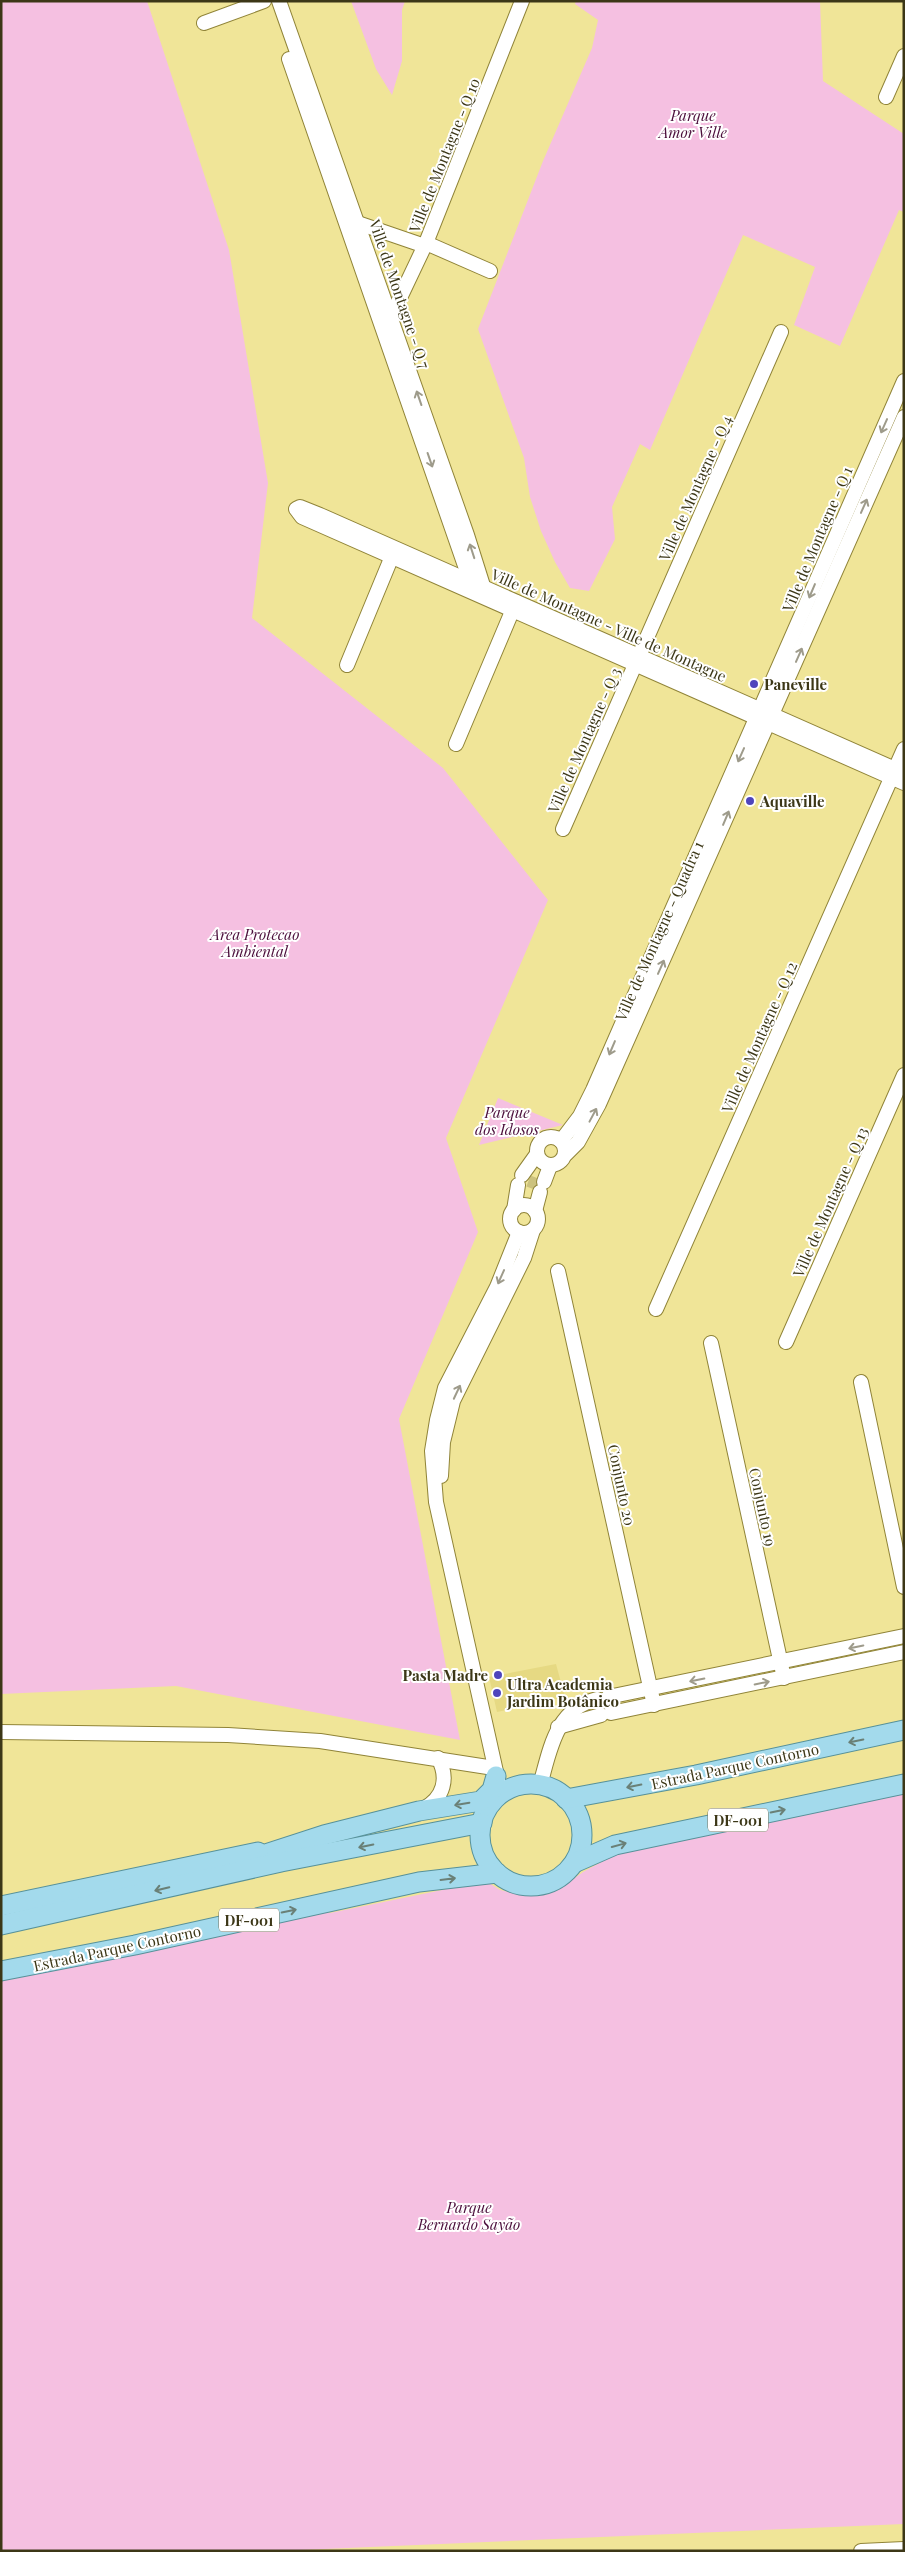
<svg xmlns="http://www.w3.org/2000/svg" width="905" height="2552" font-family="'Playfair Display',serif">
<rect width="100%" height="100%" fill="#f0e598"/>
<!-- built -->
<polygon fill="#e6d983" points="556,1664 565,1697 497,1712 489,1677"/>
<!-- green -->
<g fill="#f5c0e1">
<polygon points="1,1 147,1 229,250 268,483 252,618 443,768 548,900 446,1138 478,1232 399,1419 460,1740 176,1686 1,1694"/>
<polygon points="351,1 405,1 402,10 402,61 392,95 376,69"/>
<polygon points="576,1 820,1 823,81 904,134 904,212 899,210 840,346 794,325 815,267 743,235 650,450 640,444 612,507 615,539 589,591 570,588 555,562 541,531 530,497 524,458 478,329 543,161 592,48 598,20 575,4"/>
<polygon points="498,1098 563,1125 479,1145"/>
<polygon points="904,1791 904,2524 278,2551 1,2551 1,1975 311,1905 330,1913 486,1881 500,1890 528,1896 558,1890 583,1872 625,1849"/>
</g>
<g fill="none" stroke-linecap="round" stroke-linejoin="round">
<!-- minor-tunnel -->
<polyline stroke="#ccc27e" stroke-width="14" stroke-dasharray="14 7" stroke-linecap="butt" points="533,1189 537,1178"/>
<defs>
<g id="minor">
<polyline points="279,1 467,535 485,592"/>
<polyline points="204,23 264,1"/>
<polyline points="289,59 472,586"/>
<polyline points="886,97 904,56"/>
<polyline points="352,221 425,246"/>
<polyline points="426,243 490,271"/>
<polyline points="389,321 426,243 522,1"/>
<polyline points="347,665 395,549"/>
<polyline points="456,744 516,602"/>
<polyline points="904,773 320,515 300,507 296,509 302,517 904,783"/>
<polyline points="563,829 781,332"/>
<circle cx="551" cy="1151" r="14"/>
<polyline points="561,1141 580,1116 593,1090 904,381"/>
<polyline points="566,1154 578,1142 599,1104 904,417"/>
<polyline points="522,1175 537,1154"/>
<polyline points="544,1182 550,1166"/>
<circle cx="524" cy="1219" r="14"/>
<polyline points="514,1210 518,1185"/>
<polyline points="535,1211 540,1192"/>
<polyline points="558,1271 654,1705"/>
<polyline points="656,1309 904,749"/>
<polyline points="786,1342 904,1075"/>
<polyline points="711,1343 784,1678"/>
<polyline points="861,1382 904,1587"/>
<polyline points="441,1476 443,1442 453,1401 524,1258 533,1230"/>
<polyline points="608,1697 904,1636"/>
<polyline points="611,1713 904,1652"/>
<polyline points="558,1727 601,1715"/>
<polyline points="1,1732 228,1735 320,1741 494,1768"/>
<path d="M540,1785C550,1751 555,1709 597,1699"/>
<polyline points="501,1794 436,1502 432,1451 437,1420 445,1388 497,1287 519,1232"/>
<path d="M423,1809C444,1798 449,1778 438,1758"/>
<polyline points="861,2551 904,2549"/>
</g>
<g id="major">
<circle cx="531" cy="1835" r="51"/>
<polyline points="566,1799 696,1775 904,1730"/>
<polyline points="247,1860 324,1835 419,1811 481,1801 492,1790 496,1776"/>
<polyline points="574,1863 615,1845 904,1784"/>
<polyline points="1,1906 258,1852"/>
<polyline points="1,1925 281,1862 482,1823"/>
<polyline points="1,1971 135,1945 419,1882 497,1873"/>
</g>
</defs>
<!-- minor casing -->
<use href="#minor" stroke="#908438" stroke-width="16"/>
<!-- major casing -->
<use href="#major" stroke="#579199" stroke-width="21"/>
<!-- minor -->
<use href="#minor" stroke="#fff" stroke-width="14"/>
<!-- major -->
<use href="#major" stroke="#a3daec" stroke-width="19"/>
</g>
<!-- one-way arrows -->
<defs><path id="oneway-shaft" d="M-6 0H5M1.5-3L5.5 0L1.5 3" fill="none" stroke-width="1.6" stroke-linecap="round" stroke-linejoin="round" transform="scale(1.25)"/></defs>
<g stroke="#9e9b8b">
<use href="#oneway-shaft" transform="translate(419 398) rotate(-109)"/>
<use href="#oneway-shaft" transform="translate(884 426) rotate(114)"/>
<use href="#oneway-shaft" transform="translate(430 460) rotate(71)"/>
<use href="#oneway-shaft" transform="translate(864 506) rotate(-66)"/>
<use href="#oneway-shaft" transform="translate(472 551) rotate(-108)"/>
<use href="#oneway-shaft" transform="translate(812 591) rotate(113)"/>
<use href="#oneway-shaft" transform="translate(799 655) rotate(-66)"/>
<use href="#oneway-shaft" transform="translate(741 755) rotate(114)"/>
<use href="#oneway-shaft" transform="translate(726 818) rotate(-67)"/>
<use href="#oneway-shaft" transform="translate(661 967) rotate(-66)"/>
<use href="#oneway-shaft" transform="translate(612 1048) rotate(113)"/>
<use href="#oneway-shaft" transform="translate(593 1115) rotate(-62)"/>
<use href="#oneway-shaft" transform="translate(501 1277) rotate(114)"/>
<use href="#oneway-shaft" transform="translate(457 1392) rotate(-65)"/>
<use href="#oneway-shaft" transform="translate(856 1647) rotate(168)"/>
<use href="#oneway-shaft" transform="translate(697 1680) rotate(169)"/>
<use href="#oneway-shaft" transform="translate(762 1683) rotate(-12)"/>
</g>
<g stroke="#6a8077">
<use href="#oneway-shaft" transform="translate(856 1741) rotate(168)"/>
<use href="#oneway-shaft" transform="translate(634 1786) rotate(169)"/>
<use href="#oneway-shaft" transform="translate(462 1804) rotate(170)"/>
<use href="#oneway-shaft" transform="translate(778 1811) rotate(-12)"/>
<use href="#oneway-shaft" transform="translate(619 1845) rotate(-15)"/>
<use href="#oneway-shaft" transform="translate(366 1846) rotate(168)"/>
<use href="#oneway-shaft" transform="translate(448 1879) rotate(-7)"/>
<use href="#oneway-shaft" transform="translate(162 1889) rotate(167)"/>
<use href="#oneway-shaft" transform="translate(289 1911) rotate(-12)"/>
</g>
<!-- markers -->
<g fill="#4f45bc" stroke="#fff" stroke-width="2">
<circle cx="754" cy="684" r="5"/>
<circle cx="750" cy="801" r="5"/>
<circle cx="498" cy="1675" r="5"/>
<circle cx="497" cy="1693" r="5"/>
</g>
<g text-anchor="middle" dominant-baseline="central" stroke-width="4" stroke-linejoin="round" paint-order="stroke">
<!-- shield labels -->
<g fill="#fff" stroke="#76735d" stroke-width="1">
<rect x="708" y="1808.5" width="60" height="23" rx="4"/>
<rect x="219" y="1908.5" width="60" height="23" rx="4"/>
</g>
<g font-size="14" font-weight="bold" fill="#3c3717">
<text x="738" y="1820">DF-001</text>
<text x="249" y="1920">DF-001</text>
</g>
<!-- park labels -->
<g font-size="15" font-style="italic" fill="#4b0e3b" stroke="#fff">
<text x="693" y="115">Parque<tspan x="693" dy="17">Amor Ville</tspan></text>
<text x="255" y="934">Area Protecao<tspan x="255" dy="17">Ambiental</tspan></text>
<text x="507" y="1112">Parque<tspan x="507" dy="17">dos Idosos</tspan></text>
<text x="469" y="2207">Parque<tspan x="469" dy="17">Bernardo Sayão</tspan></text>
</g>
<!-- street labels -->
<g font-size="15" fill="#3c3717" stroke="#fff">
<text transform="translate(444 155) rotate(-68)">Ville de Montagne - Q 10</text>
<text transform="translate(400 294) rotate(71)">Ville de Montagne - Q 7</text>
<text transform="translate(695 488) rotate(-66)">Ville de Montagne - Q 4</text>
<text transform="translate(817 539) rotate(-67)">Ville de Montagne - Q 1</text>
<text transform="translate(609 625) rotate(24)">Ville de Montagne - Ville de Montagne</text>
<text transform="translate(584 740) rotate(-66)">Ville de Montagne - Q 3</text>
<text transform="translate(659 931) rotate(-66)">Ville de Montagne - Quadra 1</text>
<text transform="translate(759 1037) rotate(-66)">Ville de Montagne - Q 12</text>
<text transform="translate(830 1202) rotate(-66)">Ville de Montagne - Q 13</text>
<text transform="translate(622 1485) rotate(78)">Conjunto 20</text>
<text transform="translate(763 1507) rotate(78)">Conjunto 19</text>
<text transform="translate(735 1766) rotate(-12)">Estrada Parque Contorno</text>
<text transform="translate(117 1948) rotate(-12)">Estrada Parque Contorno</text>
</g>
<!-- poi labels -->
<g font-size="15" font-weight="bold" fill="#3c3717" stroke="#fff" text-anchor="start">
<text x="764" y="684">Paneville</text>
<text x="760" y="801">Aquaville</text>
<text x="488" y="1675" text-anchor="end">Pasta Madre</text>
<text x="507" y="1684">Ultra Academia<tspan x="507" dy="17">Jardim Botânico</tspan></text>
</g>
</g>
<!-- border -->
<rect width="905" height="2552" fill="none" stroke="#3c3717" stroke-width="5"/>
</svg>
